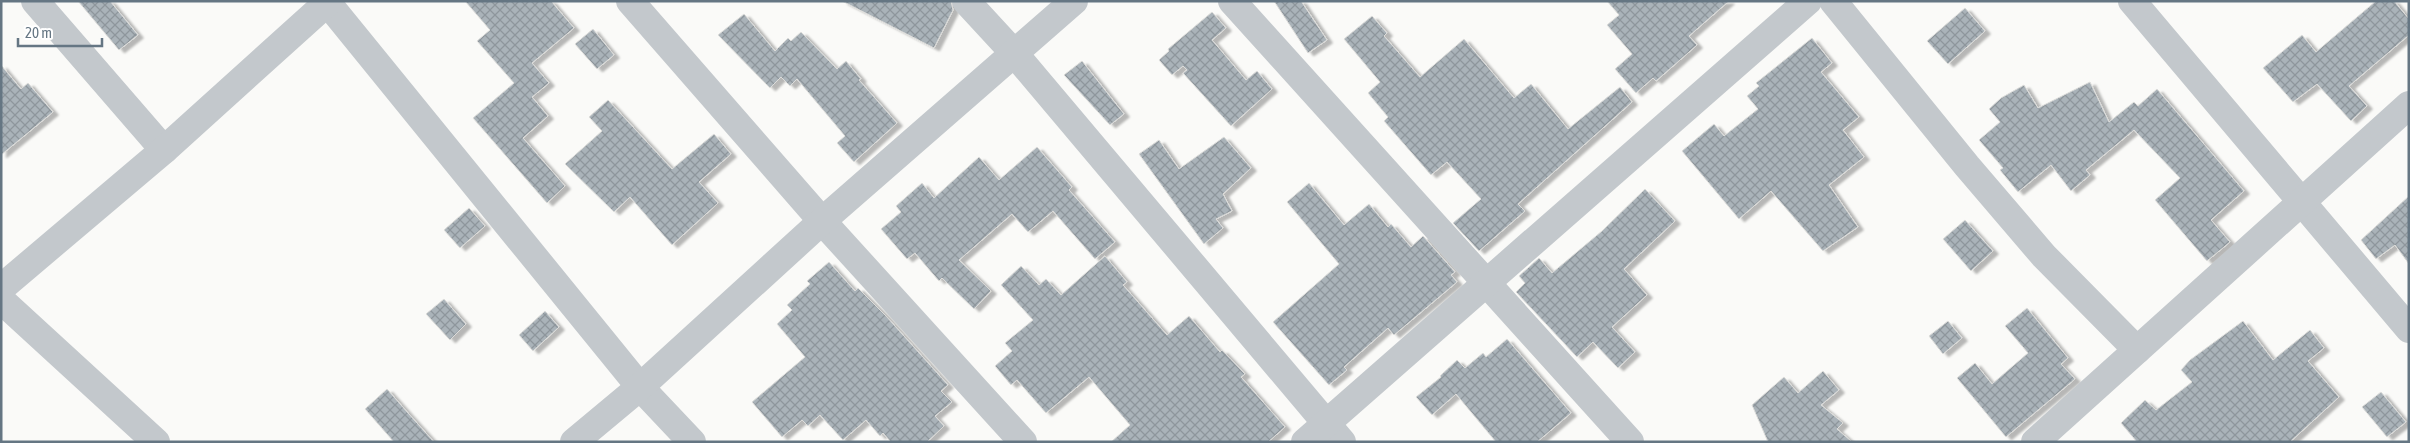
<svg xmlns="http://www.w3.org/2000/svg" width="2410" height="443" font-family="'Asap Condensed',sans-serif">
<defs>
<pattern id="building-cross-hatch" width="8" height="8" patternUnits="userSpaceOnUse" patternTransform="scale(1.25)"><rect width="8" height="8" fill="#aab3b9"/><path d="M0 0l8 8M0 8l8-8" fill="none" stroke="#8e969c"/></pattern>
<filter id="shadow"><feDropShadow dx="5.5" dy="3" stdDeviation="1" flood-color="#0004"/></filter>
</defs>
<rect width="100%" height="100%" fill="#fafaf8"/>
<!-- building -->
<g fill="url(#building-cross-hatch)" stroke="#dcdcda" filter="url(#shadow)">
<polygon points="78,1 110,1 138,35 119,50"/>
<polygon points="465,1 551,1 574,28 532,63 549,83 532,97 548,116 523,138 565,186 547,203 473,118 514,83 477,41 490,30"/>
<polygon points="842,1 951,1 953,10 934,48"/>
<polygon points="1274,1 1301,1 1327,40 1308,53"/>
<polygon points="1607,1 1729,1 1689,36 1697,45 1656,81 1653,78 1636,93 1615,69 1632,54 1607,25 1619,15"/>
<polygon points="2376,1 2394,1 2409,19 2409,35 2349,86 2367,106 2351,121 2317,84 2293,102 2263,68 2302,35 2316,52"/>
<polygon points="1965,8 1985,31 1948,64 1927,41"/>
<polygon points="1212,12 1226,28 1212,40 1246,80 1257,71 1272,89 1231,126 1183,73 1187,70 1183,66 1172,75 1159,60 1169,51 1168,49"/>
<polygon points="744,14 775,51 788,38 791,41 801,32 837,69 846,61 861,79 859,80 897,123 854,162 837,143 845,136 797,79 790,86 781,77 770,88 718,35"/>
<polygon points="1372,16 1387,33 1384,36 1420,77 1464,39 1514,98 1531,84 1568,129 1620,87 1632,102 1518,204 1525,211 1479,251 1453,223 1481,199 1447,162 1431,175 1384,121 1388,117 1368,93 1380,82 1344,39"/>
<polygon points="593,29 614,55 597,69 575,44"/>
<polygon points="1812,38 1832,63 1821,72 1859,117 1843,130 1864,157 1829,185 1858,227 1823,251 1771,191 1739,219 1682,151 1714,124 1724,136 1758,109 1747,96 1759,86 1756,83"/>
<polygon points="1082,61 1124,114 1110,125 1064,75"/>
<polygon points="1,65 21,89 28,83 53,112 1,155"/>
<polygon points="2090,82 2109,122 2134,102 2138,106 2157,89 2244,191 2211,220 2230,242 2207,261 2155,200 2180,178 2134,130 2086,170 2090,175 2071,191 2051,165 2018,192 2000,170 2003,168 1979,140 2000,122 1989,109 2001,98 2024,85 2038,108"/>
<polygon points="608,100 672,169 714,134 731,154 699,182 718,203 672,245 630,197 614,212 565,164 602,131 589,117"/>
<polygon points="1224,137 1251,168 1223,194 1232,211 1216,219 1223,228 1204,244 1139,154 1159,140 1179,169"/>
<polygon points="1037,147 1072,187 1069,190 1115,242 1095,259 1053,211 1028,232 1012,214 959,260 991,291 974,309 942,278 939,281 915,253 907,259 881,229 901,212 896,206 922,183 934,198 979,157 999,180"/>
<polygon points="1309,183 1344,225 1369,204 1388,227 1391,224 1411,247 1423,236 1455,272 1451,275 1457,282 1394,335 1388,328 1344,367 1347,370 1329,385 1273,322 1339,264 1287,202"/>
<polygon points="1645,189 1675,221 1624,269 1647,295 1612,327 1635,352 1618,368 1593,342 1577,357 1516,292 1525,283 1519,276 1539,258 1552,273 1602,231"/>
<polygon points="2409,196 2409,264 2395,245 2376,259 2361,240"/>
<polygon points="469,208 485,226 460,248 444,230"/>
<polygon points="1965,220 1993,251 1971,271 1943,239"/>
<polygon points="1105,256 1127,282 1123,285 1167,335 1189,316 1220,352 1222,350 1245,374 1241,377 1285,427 1268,442 1111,442 1130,425 1089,377 1046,413 1017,380 1011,385 995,366 1012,351 1005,343 1033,320 1001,285 1021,266 1039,285 1046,279 1061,295"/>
<polygon points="829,262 855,291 858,288 885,315 948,385 941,391 952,402 935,416 944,426 927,442 891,442 883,433 880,436 866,420 843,440 820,415 808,426 802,420 782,437 752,402 805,357 777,324 792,310 787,305 810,284 807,281"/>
<polygon points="444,299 466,324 450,340 426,314"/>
<polygon points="2027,308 2068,358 2061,364 2075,379 2006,437 1957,378 1975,363 1992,384 2028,353 2005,326"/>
<polygon points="545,311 559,327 533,351 519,335"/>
<polygon points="1948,321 1962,338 1943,354 1929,336"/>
<polygon points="2243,321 2273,360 2310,330 2324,348 2308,361 2339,397 2290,442 2137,442 2121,423 2145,400 2156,410 2192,382 2181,370 2190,360"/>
<polygon points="1507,339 1571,413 1537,442 1496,442 1456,394 1432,415 1416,397 1441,377 1440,376 1457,360 1465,368 1483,353 1486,357"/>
<polygon points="1823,371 1839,390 1821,405 1843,423 1837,429 1852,442 1768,442 1752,405 1784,377 1798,393"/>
<polygon points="387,389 408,413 434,442 394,442 365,409"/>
<polygon points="2381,392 2406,422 2387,437 2362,407"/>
</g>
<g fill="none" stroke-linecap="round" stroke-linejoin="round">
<!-- street -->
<g stroke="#c3c8cc" stroke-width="28">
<polyline points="35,1 164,150"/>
<polyline points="326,1 640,387 692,442"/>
<polyline points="630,1 822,221 1023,442"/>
<polyline points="966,1 1014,53 1342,442"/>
<polyline points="1232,1 1630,442"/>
<polyline points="1833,1 1967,166 2044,256 2137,350"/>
<polyline points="2132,1 2409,329"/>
<polyline points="1,288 164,150 329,1"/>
<polyline points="1,300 156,442"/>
<polyline points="574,442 640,387 822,221 1074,1"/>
<polyline points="1305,442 1808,1"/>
<polyline points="2035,442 2409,105"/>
</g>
</g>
<!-- border -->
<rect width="2410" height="443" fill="none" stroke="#657683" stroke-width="5"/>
<!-- scale -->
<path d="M18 38v8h84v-8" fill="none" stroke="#657683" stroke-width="2.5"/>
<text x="25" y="38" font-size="15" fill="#657683" stroke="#ffffff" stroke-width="4" paint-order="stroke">20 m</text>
</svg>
